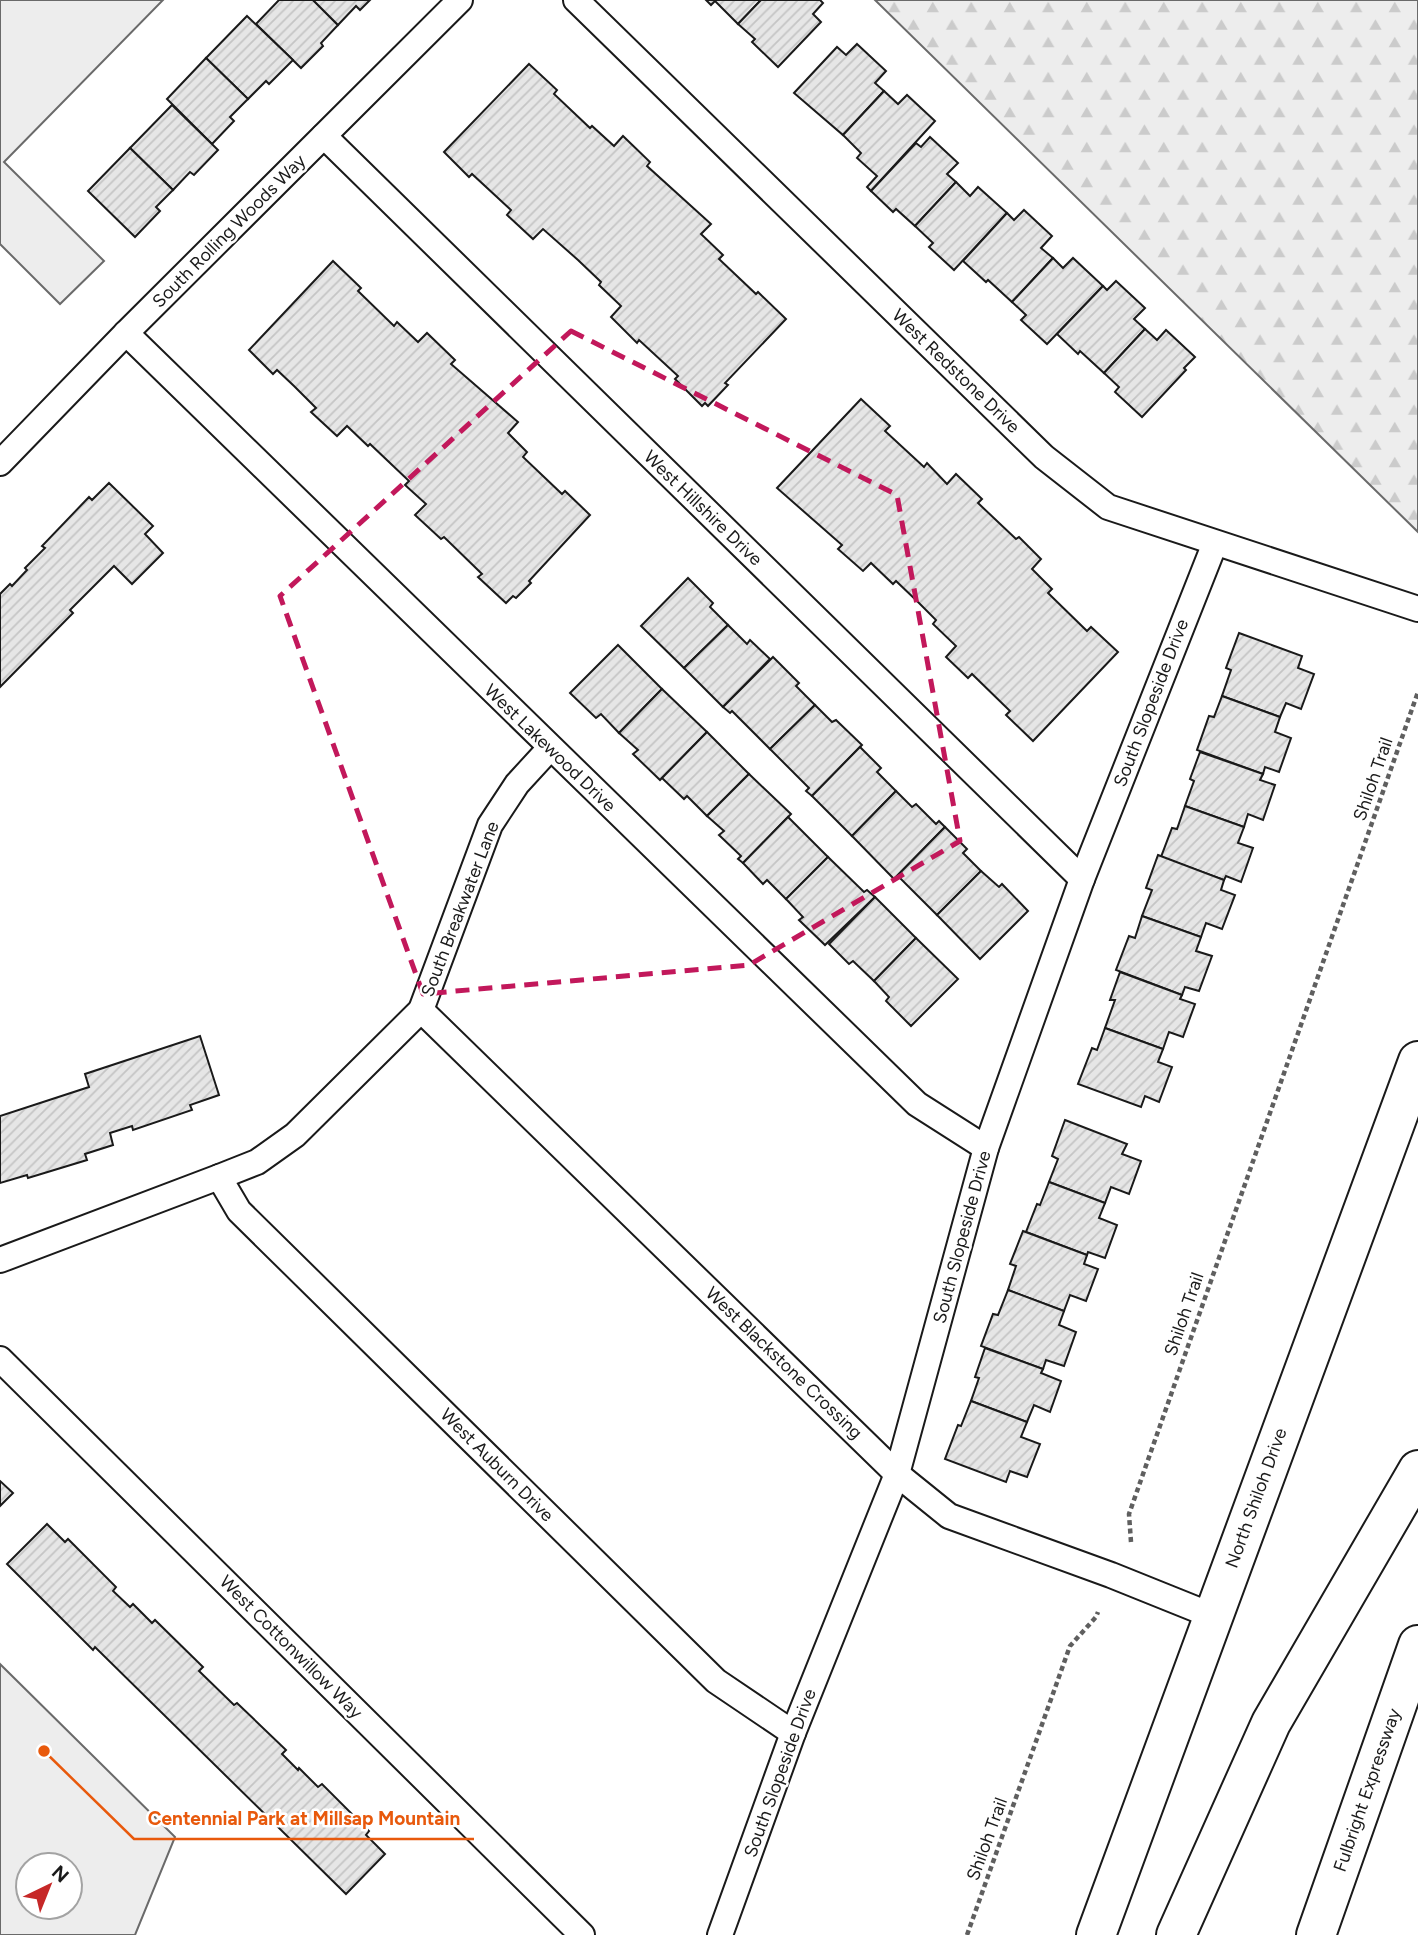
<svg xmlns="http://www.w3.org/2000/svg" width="1418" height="1935" font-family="Figtree,sans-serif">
<defs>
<pattern id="forest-firs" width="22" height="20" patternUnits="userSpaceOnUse" patternTransform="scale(1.75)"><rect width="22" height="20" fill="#ededed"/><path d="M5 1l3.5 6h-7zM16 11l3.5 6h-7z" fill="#cbcbcb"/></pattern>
<pattern id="building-hatch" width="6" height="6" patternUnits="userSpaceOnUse" patternTransform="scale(1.75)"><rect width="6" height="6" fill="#e6e6e6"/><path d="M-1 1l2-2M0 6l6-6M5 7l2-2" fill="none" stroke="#c5c5c5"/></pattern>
</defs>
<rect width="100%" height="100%" fill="#fff"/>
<!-- built -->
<g fill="#ededed" stroke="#6a6a6a" stroke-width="2" fill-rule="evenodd">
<polygon points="0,0 163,0 4,162 104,261 60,304 0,244"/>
<path d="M0,1664L175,1837L135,1935H0ZM70,1865V1907H28V1865Z"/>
</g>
<!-- forest -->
<polygon fill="url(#forest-firs)" stroke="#6a6a6a" stroke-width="2" points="875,0 1418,0 1418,532"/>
<!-- building -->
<g fill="url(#building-hatch)" stroke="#1a1a1a" stroke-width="2">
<polygon points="279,0 313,0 338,25 321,43 323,46 301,68 256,24"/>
<polygon points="313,0 370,0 360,10 356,6 338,25"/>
<polygon points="706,0 761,0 738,24 715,1 711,5"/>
<polygon points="761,0 820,0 823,3 813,14 821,22 778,67 752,42 755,39 738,24"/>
<polygon points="247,16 293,60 269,84 266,81 248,99 206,58"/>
<polygon points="857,44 886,71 875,83 884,91 843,135 794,93 837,47 846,55"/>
<polygon points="206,58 248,99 230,117 234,121 212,144 167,99"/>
<polygon points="529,64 557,90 554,94 590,128 592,126 614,146 623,136 650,162 647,166 711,224 701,234 723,255 719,259 756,294 758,292 786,319 725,383 728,385 708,406 705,403 702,406 675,379 678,376 639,340 637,343 611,317 621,306 599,285 601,282 578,260 543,229 533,239 507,215 511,210 472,174 469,177 444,152"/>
<polygon points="884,91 898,104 907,95 935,121 871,191 867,187 877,176 857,158 861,153 843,135"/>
<polygon points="172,105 218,150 194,175 190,172 173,190 130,148"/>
<polygon points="930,137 958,163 947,174 956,182 915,226 896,209 893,212 871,191 916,143 921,147"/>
<polygon points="130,148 173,190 156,207 160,211 135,237 88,191"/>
<polygon points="956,182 970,196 978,187 1007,213 954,270 929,247 933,243 915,226"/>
<polygon points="1024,210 1052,236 1041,248 1053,258 1012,302 988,280 986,282 963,261 1007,213 1014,220"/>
<polygon points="1053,258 1063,268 1073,258 1103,286 1047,344 1021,320 1026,315 1012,302"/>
<polygon points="333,261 361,288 358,291 394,326 397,322 418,342 427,333 455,360 451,364 518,422 508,433 527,452 523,457 562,494 565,491 590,515 529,581 531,583 516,598 513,596 506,603 478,577 482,574 444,537 441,539 415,515 426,504 405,485 409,481 370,444 368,446 347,426 337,436 311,412 316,408 294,386 277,370 273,374 249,350"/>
<polygon points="1116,281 1145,308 1134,319 1145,329 1104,373 1080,351 1078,354 1057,334 1103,286 1107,290"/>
<polygon points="1145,329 1157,340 1166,330 1195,357 1184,368 1186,370 1142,417 1115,392 1119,387 1104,373"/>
<polygon points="861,399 890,426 885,431 924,467 927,463 947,484 956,474 982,499 978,503 1016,539 1019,537 1041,559 1032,569 1052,589 1048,593 1087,631 1091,627 1118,652 1033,741 1006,715 1010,711 972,674 968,678 946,657 956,646 933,624 936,620 918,602 896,581 893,584 871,563 863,571 838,549 842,545 777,488"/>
<polygon points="109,483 153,526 145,534 163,553 132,584 114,566 70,610 73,613 0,687 0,594 10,584 12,586 27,570 25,568 45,548 42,546 89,497 92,500"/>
<polygon points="688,578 713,603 710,607 728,625 684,668 641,626"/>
<polygon points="728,625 747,644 750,640 770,659 723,707 684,668"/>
<polygon points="1239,633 1302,656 1298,668 1314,674 1301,709 1286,703 1280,717 1222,696 1231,670 1226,668"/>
<polygon points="618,645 662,689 619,733 601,714 596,718 570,693"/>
<polygon points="773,657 799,683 796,686 815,705 770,749 732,711 730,713 723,707"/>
<polygon points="662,689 707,732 660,780 633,754 638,750 619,733"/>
<polygon points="1222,696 1280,717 1275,732 1291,738 1279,772 1265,767 1263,774 1197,750 1209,716 1214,717"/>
<polygon points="815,705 832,722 836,720 862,745 812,796 806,791 809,788 770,749"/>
<polygon points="707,732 749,774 707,816 687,796 684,799 662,778"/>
<polygon points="860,747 881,768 877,772 896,791 852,836 812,796"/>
<polygon points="1200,752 1263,774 1260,780 1275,785 1263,820 1248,814 1244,827 1185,806 1194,781 1190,779"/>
<polygon points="749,774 791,814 743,863 738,859 741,856 719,835 724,831 707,816"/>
<polygon points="896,791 912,807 916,804 936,824 939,821 945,827 894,879 852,836"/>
<polygon points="1185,806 1244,827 1238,843 1253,848 1241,882 1226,876 1224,880 1161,857 1172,828 1177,829"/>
<polygon points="788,817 828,857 786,899 767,880 763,884 743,863"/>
<polygon points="945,827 967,849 963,853 981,871 937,915 898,876 894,879"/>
<polygon points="1158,855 1224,880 1221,890 1235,895 1222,929 1206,923 1201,937 1142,916 1152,890 1146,888"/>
<polygon points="828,857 864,892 867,890 875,897 825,945 799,920 803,917 786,899"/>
<polygon points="981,871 999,887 1002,884 1028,911 980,959 937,915"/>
<polygon points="875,897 916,938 874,981 853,961 849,964 829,944"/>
<polygon points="1142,916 1201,937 1196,951 1212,956 1199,991 1185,987 1182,995 1116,970 1129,936 1135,938"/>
<polygon points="916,938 958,979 911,1026 886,1001 889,997 874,981"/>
<polygon points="1120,972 1182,995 1180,999 1195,1004 1183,1037 1169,1032 1163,1049 1105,1028 1115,1000 1110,1000"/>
<polygon points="1105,1028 1163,1049 1158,1062 1172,1067 1159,1102 1145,1096 1141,1107 1078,1084 1092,1048 1097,1050"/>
<polygon points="200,1036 219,1095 190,1105 192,1110 133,1130 132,1126 110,1133 113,1145 85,1154 87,1160 28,1178 27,1175 0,1183 0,1116 89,1087 85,1074"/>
<polygon points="1065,1120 1127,1144 1122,1154 1141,1161 1129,1194 1111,1187 1105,1203 1049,1182 1058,1159 1052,1156"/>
<polygon points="1049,1182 1105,1203 1099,1218 1117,1225 1105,1258 1088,1252 1087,1255 1026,1232 1037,1204 1040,1205"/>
<polygon points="1023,1231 1087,1255 1084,1264 1098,1269 1086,1301 1070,1295 1064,1311 1008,1290 1016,1266 1010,1264"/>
<polygon points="1008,1290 1064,1311 1059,1325 1076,1332 1064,1366 1046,1360 1043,1369 981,1346 993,1314 998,1315"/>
<polygon points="985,1348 1043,1369 1041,1373 1061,1381 1050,1412 1034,1405 1027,1422 971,1401 979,1378 975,1377"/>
<polygon points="971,1401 1027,1422 1021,1437 1040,1444 1027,1477 1010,1471 1006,1482 945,1459 958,1425 961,1426"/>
<polygon points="0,1481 13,1493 0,1506"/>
<polygon points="47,1524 65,1542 68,1539 116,1587 113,1591 130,1607 133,1604 152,1623 155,1620 203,1667 199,1671 234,1705 237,1703 286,1750 282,1754 298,1770 299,1768 318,1787 322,1784 369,1831 366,1835 385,1854 346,1894 95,1647 93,1650 7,1564"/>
</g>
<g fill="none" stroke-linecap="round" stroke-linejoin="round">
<defs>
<g id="lane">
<polyline points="576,0 1044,457 1108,507 1418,609"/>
<polyline points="324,136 1082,879"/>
<polyline points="126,333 917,1104 986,1148"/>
<polyline points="0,463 126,333 460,0"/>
<polyline points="421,1010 897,1474 949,1516 1111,1575 1213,1616"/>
<polyline points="219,1177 239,1211 716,1681 793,1733"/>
<polyline points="0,1260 219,1177 257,1162 295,1135 421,1010 490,825 517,784 550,748"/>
<polyline points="0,1359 582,1935"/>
<polyline points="720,1935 793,1733 897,1474 986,1148 1082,879 1215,543"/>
</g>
<polyline id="secondary" points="1096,1935 1418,1061"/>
<g id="highway">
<polyline points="1176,1935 1271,1723 1418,1470"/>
<polyline points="1316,1935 1418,1645"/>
</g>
</defs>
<!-- lane casing -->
<use href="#lane" stroke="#1a1a1a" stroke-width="28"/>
<!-- secondary casing -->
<use href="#secondary" stroke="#1a1a1a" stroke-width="42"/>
<!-- highway casing -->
<use href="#highway" stroke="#1a1a1a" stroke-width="42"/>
<!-- path -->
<g stroke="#5f5f5f" stroke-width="4.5" stroke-dasharray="5 3.5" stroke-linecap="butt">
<polyline points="1131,1542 1129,1514 1418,692"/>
<polyline points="967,1935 1070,1646 1096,1617 1098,1612"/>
</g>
<!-- lane -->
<use href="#lane" stroke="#fff" stroke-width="24"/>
<!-- secondary -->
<use href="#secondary" stroke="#fff" stroke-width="38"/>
<!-- highway -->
<use href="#highway" stroke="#fff" stroke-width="38"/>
</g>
<!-- marked area -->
<path fill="none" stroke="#c2185b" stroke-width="5" stroke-dasharray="14 9" stroke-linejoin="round" d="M571,331L897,495L960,841L749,965L423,994L280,596Z"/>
<g text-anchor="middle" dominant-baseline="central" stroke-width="5" stroke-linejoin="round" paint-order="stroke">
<!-- street labels -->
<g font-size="18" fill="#1a1a1a" stroke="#fff">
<text transform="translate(229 231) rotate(-45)">South Rolling Woods Way</text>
<text transform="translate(956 371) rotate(44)">West Redstone Drive</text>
<text transform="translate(703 508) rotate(44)">West Hillshire Drive</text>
<text transform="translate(1151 703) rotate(-69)">South Slopeside Drive</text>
<text transform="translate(550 748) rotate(44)">West Lakewood Drive</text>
<text transform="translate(1373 779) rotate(-71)">Shiloh Trail</text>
<text transform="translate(460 909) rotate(-69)">South Breakwater Lane</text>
<text transform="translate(962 1237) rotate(-75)">South Slopeside Drive</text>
<text transform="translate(1184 1314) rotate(-71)">Shiloh Trail</text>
<text transform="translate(784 1363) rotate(44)">West Blackstone Crossing</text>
<text transform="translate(497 1465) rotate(45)">West Auburn Drive</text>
<text transform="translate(1256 1498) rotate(-70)">North Shiloh Drive</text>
<text transform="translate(291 1647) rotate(45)">West Cottonwillow Way</text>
<text transform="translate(780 1773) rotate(-70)">South Slopeside Drive</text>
<text transform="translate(1367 1790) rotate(-71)">Fulbright Expressway</text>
<text transform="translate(987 1839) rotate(-70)">Shiloh Trail</text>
</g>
</g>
<!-- callouts -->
<path fill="none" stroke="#e8590c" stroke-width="2.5" d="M44 1751L134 1839H474"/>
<circle fill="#e8590c" stroke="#fff" stroke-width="2.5" cx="44" cy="1751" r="7"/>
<g font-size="19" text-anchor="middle" font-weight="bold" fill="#e8590c" stroke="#fff" stroke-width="5" stroke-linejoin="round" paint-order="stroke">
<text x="304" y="1825">Centennial Park at Millsap Mountain</text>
</g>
<!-- north arrow -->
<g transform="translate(49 1886) rotate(43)"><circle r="33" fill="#ffffff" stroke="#a3a3a3" stroke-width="2"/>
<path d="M0-5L12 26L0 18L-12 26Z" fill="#c62828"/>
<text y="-10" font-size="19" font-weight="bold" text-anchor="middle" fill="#1a1a1a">N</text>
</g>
</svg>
